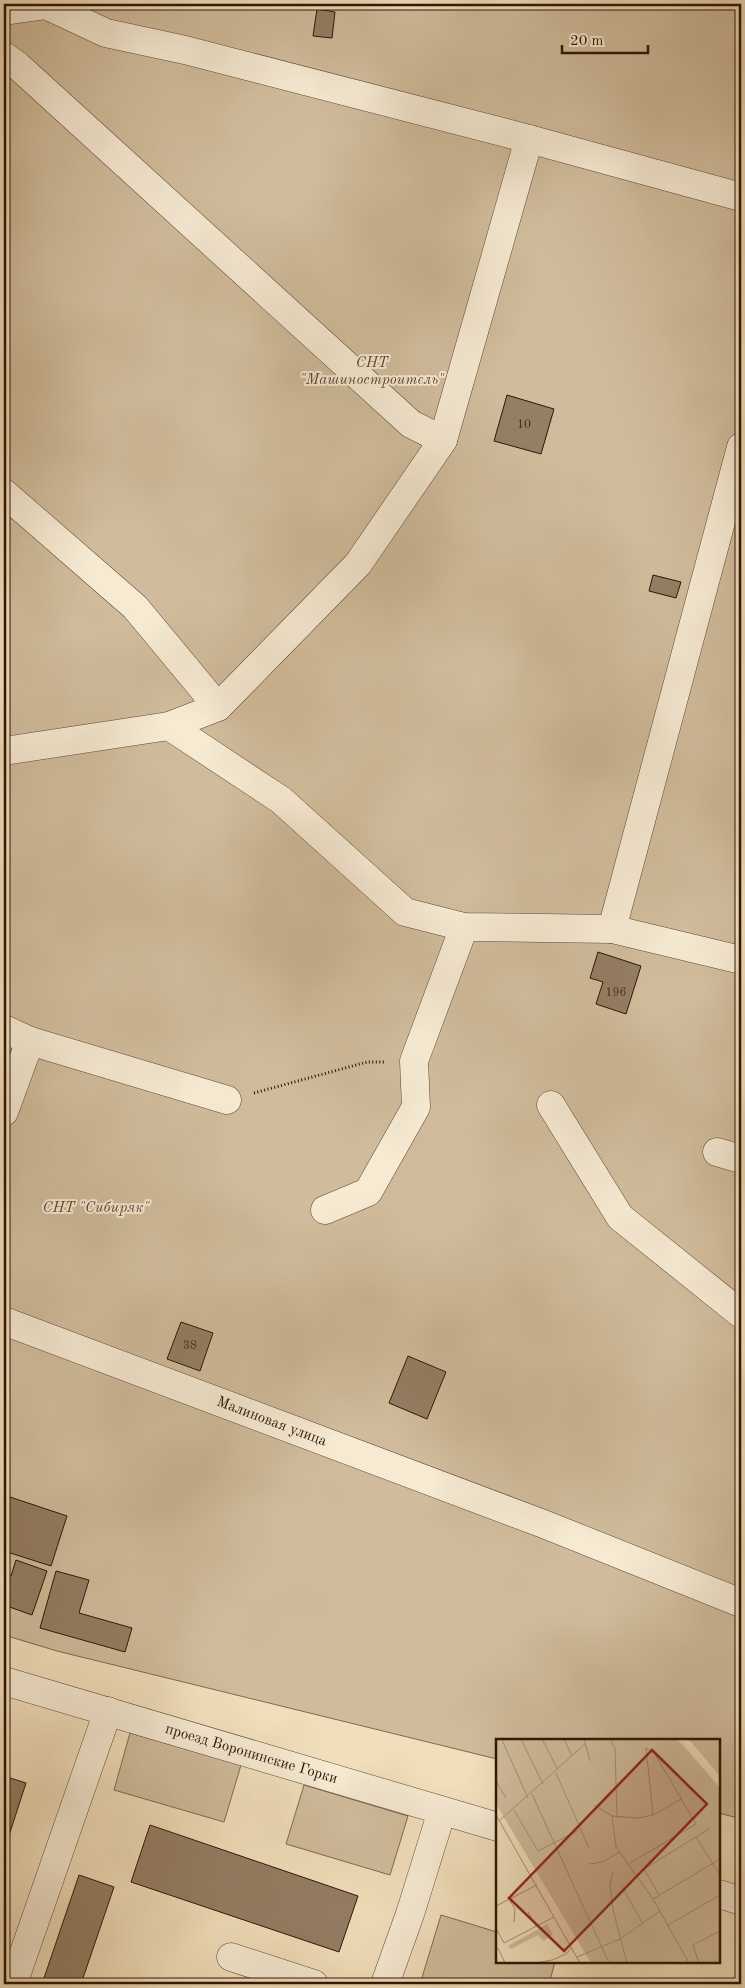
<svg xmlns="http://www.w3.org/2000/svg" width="745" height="1988" font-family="'Old Standard TT',serif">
<rect width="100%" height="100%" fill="#f1dfbb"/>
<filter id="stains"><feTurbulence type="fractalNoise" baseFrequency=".004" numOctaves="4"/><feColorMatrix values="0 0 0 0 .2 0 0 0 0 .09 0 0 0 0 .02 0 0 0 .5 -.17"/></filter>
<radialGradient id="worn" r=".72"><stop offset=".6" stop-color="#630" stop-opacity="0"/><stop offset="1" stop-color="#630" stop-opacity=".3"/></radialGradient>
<!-- green -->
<g fill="#d0bc9c" stroke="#806851">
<polygon points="4,4 741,4 741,1819 719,1813 719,1740 498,1740 497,1759 57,1651 4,1635"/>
<polygon points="130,1733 241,1765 224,1822 114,1790"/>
<polygon points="304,1785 408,1816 390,1875 286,1844"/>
<polygon points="441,1915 497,1932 498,1962 555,1962 549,1984 420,1984"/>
</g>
<!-- building -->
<g fill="#947e64" stroke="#2f1406">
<polygon points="317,9 335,12 332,38 313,36"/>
<polygon points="507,395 554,409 541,454 494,441"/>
<polygon points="653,575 681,582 676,598 649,591"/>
<polygon points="598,952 641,966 626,1014 596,1004 603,982 590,978"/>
<polygon points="181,1322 213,1333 200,1371 167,1359"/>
<polygon points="408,1356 446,1372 427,1419 389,1403"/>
<polygon points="4,1495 67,1516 51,1566 4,1551"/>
<polygon points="16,1560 47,1571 32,1615 4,1605 4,1574 11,1576"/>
<polygon points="56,1571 89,1580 79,1613 132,1628 125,1652 40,1628"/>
<polygon points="4,1776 26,1783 4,1851"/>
<polygon points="150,1825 358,1896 339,1952 131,1882"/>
<polygon points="79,1875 114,1887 81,1984 42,1984"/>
<polygon points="567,1980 580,1984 566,1984"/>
</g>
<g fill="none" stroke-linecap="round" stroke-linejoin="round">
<defs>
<g id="minor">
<polyline points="4,11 46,5 106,33 185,50 529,139 741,197"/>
<polyline points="4,56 18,66 411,424 443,440"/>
<polyline points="529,139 443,440 358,564 218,707 169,726 281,800 405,912 464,927 612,929 741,960"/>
<polyline points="4,493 135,607 218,707"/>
<polyline points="4,751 169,726"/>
<polyline points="612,929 741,447"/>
<polyline points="4,1029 30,1041 227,1100"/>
<polyline points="551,1105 620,1217 741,1314"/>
<polyline points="4,1112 30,1041"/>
<polyline points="717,1152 741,1159"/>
<polyline points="325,1210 368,1192 416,1107 414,1061 464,927"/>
<path id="s1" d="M4,1321L541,1523L741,1603"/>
<path id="s2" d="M4,1681L498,1827"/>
<polyline points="719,1894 741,1901"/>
<polyline points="231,1957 314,1984"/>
<polyline points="13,1984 108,1711"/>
<polyline points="385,1984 410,1914 442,1811"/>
</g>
</defs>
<!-- minor casing -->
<use href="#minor" stroke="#604733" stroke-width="29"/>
<!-- path -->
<polyline stroke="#2f1406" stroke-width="3" stroke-dasharray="1 2.5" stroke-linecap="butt" points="254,1093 367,1062 386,1062"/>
<!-- minor -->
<use href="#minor" stroke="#f6ead3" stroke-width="28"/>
</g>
<g text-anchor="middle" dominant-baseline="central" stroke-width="4" stroke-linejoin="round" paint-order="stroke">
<!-- number labels -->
<g font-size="12" fill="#482e1e">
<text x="524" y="425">10</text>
<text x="616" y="993">196</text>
<text x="190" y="1346">38</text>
</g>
<!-- park labels -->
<g font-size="15" font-style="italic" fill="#5f4633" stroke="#f6ead3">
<text x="372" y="363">СНТ<tspan x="372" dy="17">"Машиностроитель"</tspan></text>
<text x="96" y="1208">СНТ "Сибиряк"</text>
</g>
<!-- street labels -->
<g font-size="15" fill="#2f1406" stroke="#f6ead3">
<text stroke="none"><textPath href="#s1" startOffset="286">Малиновая улица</textPath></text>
<text stroke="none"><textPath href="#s2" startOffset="258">проезд Воронинские Горки</textPath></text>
</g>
</g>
<!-- overview -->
<g transform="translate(496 1739)">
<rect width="224" height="224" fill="#f1dfbb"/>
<path d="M0,0H180L188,7L224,49V224H95L0,65ZM191,0H223L224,37L195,3ZM51,185L57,196L47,202L42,196L15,210L12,207Z" fill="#d0bc9c"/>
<path fill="none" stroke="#a38e73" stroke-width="1" d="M25,0L47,45M46,0L62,31M68,0L76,17M88,0L94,22M114,0L119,9L121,79M6,1L32,59M60,34L93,109M0,42L10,59M36,55L113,224M185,60L157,76L142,79L116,77L120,108L157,160L193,224M98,66L116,77M18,71L42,112L83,91M0,76L84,224M3,82L90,4M200,98L224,136M134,124L200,85L159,15L150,9L157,76M93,125L107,123L123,113M117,133L114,146L117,171L131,224M126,148L147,185M163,156L148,130L213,90M13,160L19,170L18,183M157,160L224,120M0,167L41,146M32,173L40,187M172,186L224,156M0,189L8,204L58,178M2,209L9,224M81,218L124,200L164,172M40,224L56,221L70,215L76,208M203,224L197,206L224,192"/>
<path fill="#8f2418" fill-opacity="0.15" stroke="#8f2418" stroke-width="2.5" d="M156,11L211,65L68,212L13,159Z"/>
<rect width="224" height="224" fill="none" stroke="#2f1406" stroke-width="2.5"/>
</g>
<!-- margin -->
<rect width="745" height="1988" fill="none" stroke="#f1dfbb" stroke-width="20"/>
<rect x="5" y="5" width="735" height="1978" fill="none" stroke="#2f1406" stroke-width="2.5"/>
<rect x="10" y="10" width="725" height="1968" fill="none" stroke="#2f1406"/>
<!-- scale -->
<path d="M562 45v8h86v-8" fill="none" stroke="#2f1406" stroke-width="2.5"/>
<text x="570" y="45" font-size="15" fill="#2f1406" stroke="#f6ead3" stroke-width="4" paint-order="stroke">20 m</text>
<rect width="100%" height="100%" filter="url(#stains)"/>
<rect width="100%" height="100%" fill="url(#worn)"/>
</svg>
